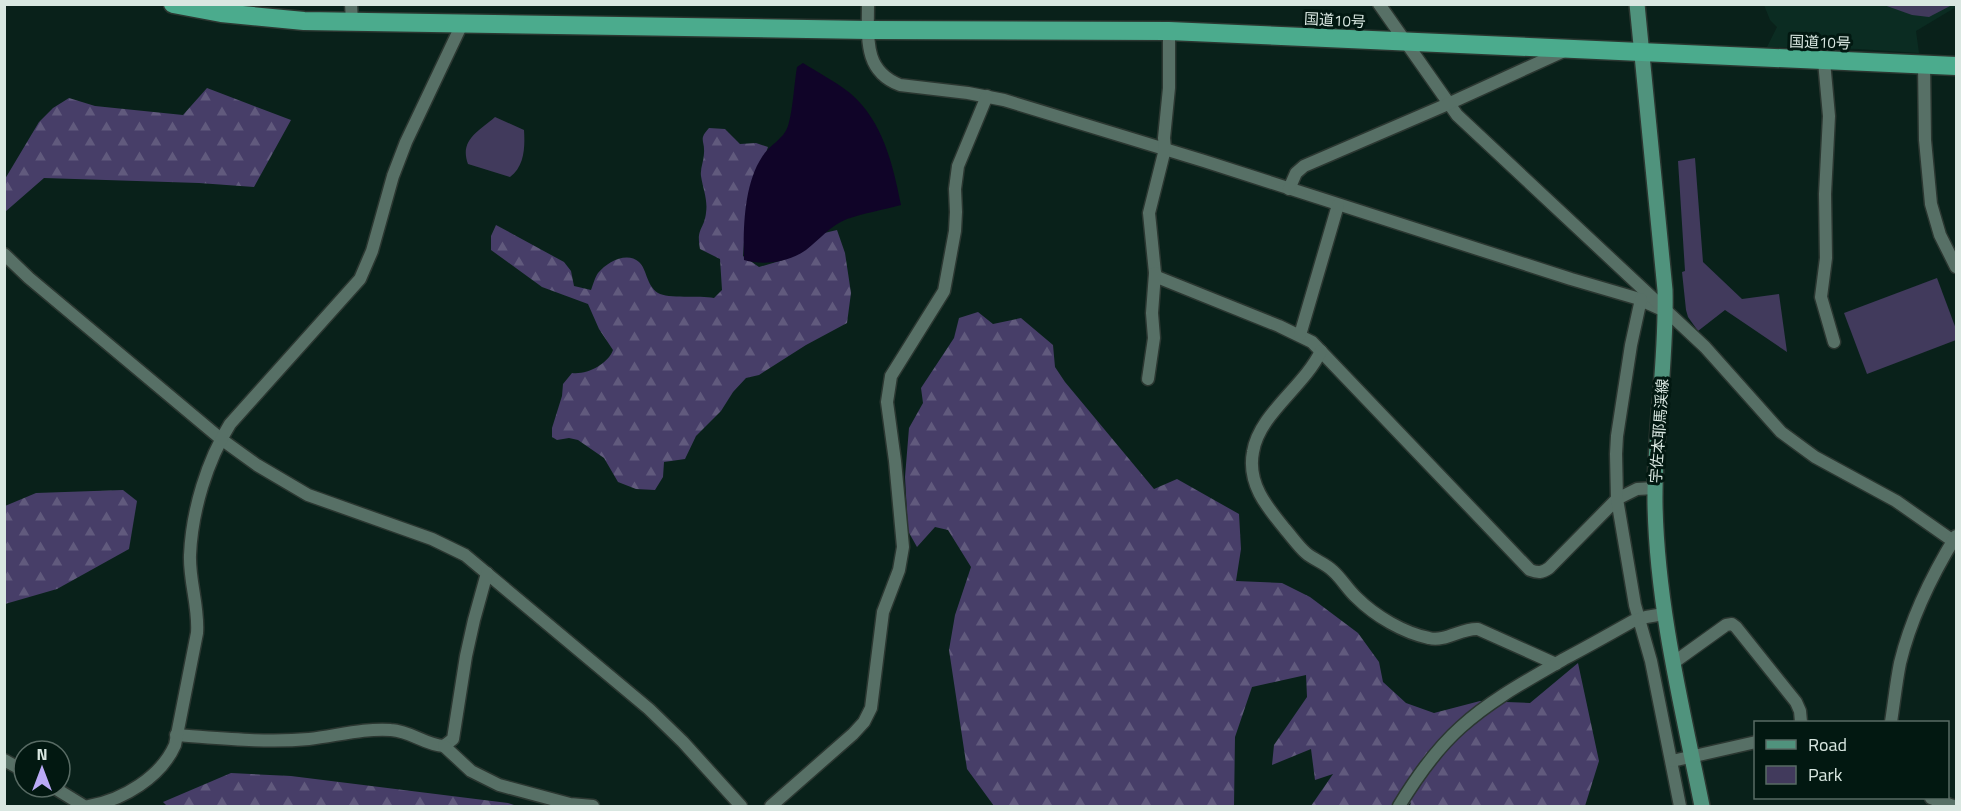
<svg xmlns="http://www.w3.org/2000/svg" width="1961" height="811" font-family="'Titillium Web','Noto Sans JP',sans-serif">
<defs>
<pattern id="forest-firs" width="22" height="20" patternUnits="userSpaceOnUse" patternTransform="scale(1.5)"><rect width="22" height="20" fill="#473e68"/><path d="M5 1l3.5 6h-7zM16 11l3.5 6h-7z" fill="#615a7d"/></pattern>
</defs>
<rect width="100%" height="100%" fill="#09211a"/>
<!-- built -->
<polygon fill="#0b2c22" points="1956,4 1956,7 1916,31 1919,53 1858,49 1767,47 1777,27 1770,20 1764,5"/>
<!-- green -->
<g fill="#413a5c">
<polygon points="1884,5 1952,5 1929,17 1912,15"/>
<path d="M495,117L524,130C525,146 525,166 510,177L468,164C459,140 479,131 495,117Z"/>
<polygon points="1695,158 1703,262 1742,299 1779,294 1787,352 1725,310 1698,331 1688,317 1686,310 1682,272 1685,271 1678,161"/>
<polygon points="1937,278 1956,329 1956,340 1867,374 1844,313"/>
</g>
<!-- forest -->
<g fill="url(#forest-firs)">
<polygon points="207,88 291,120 254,187 199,183 44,178 5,212 5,179 39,122 53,108 69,98 95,106 183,115"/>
<path d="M709,128L725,129L740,144L756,143L768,147C755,184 745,217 743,256L759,267L783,260L820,234L837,230L845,253L851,293L847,323L806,345L759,375L746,378L733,392L721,411L696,436L685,459L664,462L663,477L655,490L636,489L618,482L604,458L578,440L569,438L557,440L552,437V428L562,396L563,384L572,373C587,375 608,364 613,350L599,329L588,304L542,287L491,250V236L496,225L564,262L571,271L574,286L591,290C593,285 595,277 598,273C607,262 627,251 639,262C647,269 646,285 658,293C668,299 699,295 714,298L722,290L720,259L700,249C696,228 704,230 706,213C708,200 703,189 701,176C700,168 704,161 704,153C705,140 698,140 709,128Z"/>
<polygon points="978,312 993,324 1021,318 1053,345 1055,367 1065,382 1154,489 1177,479 1239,514 1241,549 1236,581 1282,583 1310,597 1358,633 1379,662 1383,682 1406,703 1434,713 1480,701 1530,703 1578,663 1599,761 1585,806 1410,806 1411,802 1407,806 1311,806 1333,774 1315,780 1311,749 1272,765 1274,745 1307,697 1306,675 1252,687 1235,737 1234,806 994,806 967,769 949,650 955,615 971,567 948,530 935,527 917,547 908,531 905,477 909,428 923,403 921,388 954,338 959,318"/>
<polygon points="123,490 137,501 129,549 57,589 5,604 5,506 36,493"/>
<polygon points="231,773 291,776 508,803 517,806 167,806 163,802"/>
</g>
<!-- water -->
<path fill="#100428" d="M803,63C819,73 836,82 850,93C883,121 893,165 901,205C883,210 864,213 847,219C831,225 819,240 806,250C789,262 764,266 744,260C743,229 744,184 762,157C769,145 784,139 788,126C793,110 794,84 797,67Z"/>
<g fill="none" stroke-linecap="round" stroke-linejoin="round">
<defs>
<g id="minor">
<polyline points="351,4 352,21"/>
<path d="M868,4C868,37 863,71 900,85L968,93L1004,100L1204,161L1571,279L1636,298L1665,311"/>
<polyline points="1379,4 1457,115 1705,347 1781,432 1815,457 1896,501 1956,543"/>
<path d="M1169,31V88L1164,138L1165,149L1149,213L1155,273L1157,277L1279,326L1312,342L1530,570C1538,573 1542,573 1549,568L1617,499L1637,489L1655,488"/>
<polyline points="1824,61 1829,116 1825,194 1826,258 1821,297 1834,342"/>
<polyline points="1924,65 1925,140 1931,204 1940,235 1956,267"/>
<polyline points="1289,189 1296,173 1304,166 1448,104 1564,51"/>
<polyline points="4,254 29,278 221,439 257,465 308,495 432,539 465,555 649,709 683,742 741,806"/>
<polyline points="1641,299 1631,345 1617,436 1616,454 1617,499 1635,605 1651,661 1680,806"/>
<polyline points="1300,335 1338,205"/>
<path d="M1321,351C1304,387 1259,414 1253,452C1247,483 1266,506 1285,529C1292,537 1298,546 1306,553C1314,560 1325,563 1333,571C1342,579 1348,590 1357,598C1375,616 1404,633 1429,638C1446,642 1461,628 1478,629L1556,664"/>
<polyline points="1148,379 1154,338 1152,313 1155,273"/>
<polyline points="1673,663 1726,625 1732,624 1736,627 1796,702 1800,711 1801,722"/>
<path d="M1891,722C1894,703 1896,683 1900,663C1911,618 1932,575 1956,536"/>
<path d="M176,735C220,738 265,743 309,739C336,736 364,728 391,730C411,731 425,745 444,746L453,739L466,656L474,620L487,573"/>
<polyline points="444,746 471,771 499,785 570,804 593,806"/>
<polyline points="4,760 24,771"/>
<polyline points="1672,761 1756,742"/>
<polyline points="53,787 84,806"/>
<polyline points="1931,798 1953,806"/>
<path d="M89,806C123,800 161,777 175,745L197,633C199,607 189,581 190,555C192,510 207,461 230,424L360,279L372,251L393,176L406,142L462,24"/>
<polyline points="771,806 853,734 864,722 871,708 883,612 899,570 903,547 895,461 887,402 891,376 944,291 955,231 956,212 955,189 958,166 987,96"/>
<path d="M1399,806C1416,778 1435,750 1461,727C1492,699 1528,680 1564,659C1587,647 1610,634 1633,621L1646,617L1664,614"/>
</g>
<path id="major" d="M1637,4L1665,290C1667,362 1654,433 1655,504C1657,607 1682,707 1702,806"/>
<polyline id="highway" points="173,4 221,13 304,21 868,30 1169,31 1956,66"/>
</defs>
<!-- minor casing -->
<use href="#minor" stroke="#2b3731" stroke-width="15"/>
<!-- major casing -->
<use href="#major" stroke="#2b3731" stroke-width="18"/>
<!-- highway casing -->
<use href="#highway" stroke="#2b3731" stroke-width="21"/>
<!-- minor -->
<use href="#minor" stroke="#577066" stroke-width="12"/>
<!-- major -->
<use href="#major" stroke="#50937d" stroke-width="15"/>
<!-- highway -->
<use href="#highway" stroke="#4bab8d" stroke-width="18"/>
</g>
<g text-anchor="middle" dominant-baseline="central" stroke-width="6" stroke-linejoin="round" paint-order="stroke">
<!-- street labels -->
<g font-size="15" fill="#d9e7e1" stroke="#021811">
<text transform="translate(1335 20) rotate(3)">国道10号</text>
<text transform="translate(1820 42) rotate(2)">国道10号</text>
<text transform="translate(1659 431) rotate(-86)">宇佐本耶馬渓線</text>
</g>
</g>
<!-- border -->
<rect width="1961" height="811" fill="none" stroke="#d9e7e1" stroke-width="12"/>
<!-- legend -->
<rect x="1754" y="721" width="195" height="78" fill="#021811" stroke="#586b64" stroke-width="1.5"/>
<rect x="1766" y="740" width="30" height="9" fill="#50937d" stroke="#586b64" stroke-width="1.5"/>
<text x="1808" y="751" font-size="18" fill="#d9e7e1">Road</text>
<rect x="1766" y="766" width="30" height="18" fill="#413a5c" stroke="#586b64" stroke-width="1.5"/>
<text x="1808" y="781" font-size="18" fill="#d9e7e1">Park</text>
<!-- north arrow -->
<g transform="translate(42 769)"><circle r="28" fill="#021811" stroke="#586b64" stroke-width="1.5"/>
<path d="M0-4.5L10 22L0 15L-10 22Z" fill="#baaaf6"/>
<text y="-9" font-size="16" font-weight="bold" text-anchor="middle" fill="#d9e7e1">N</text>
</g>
</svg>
